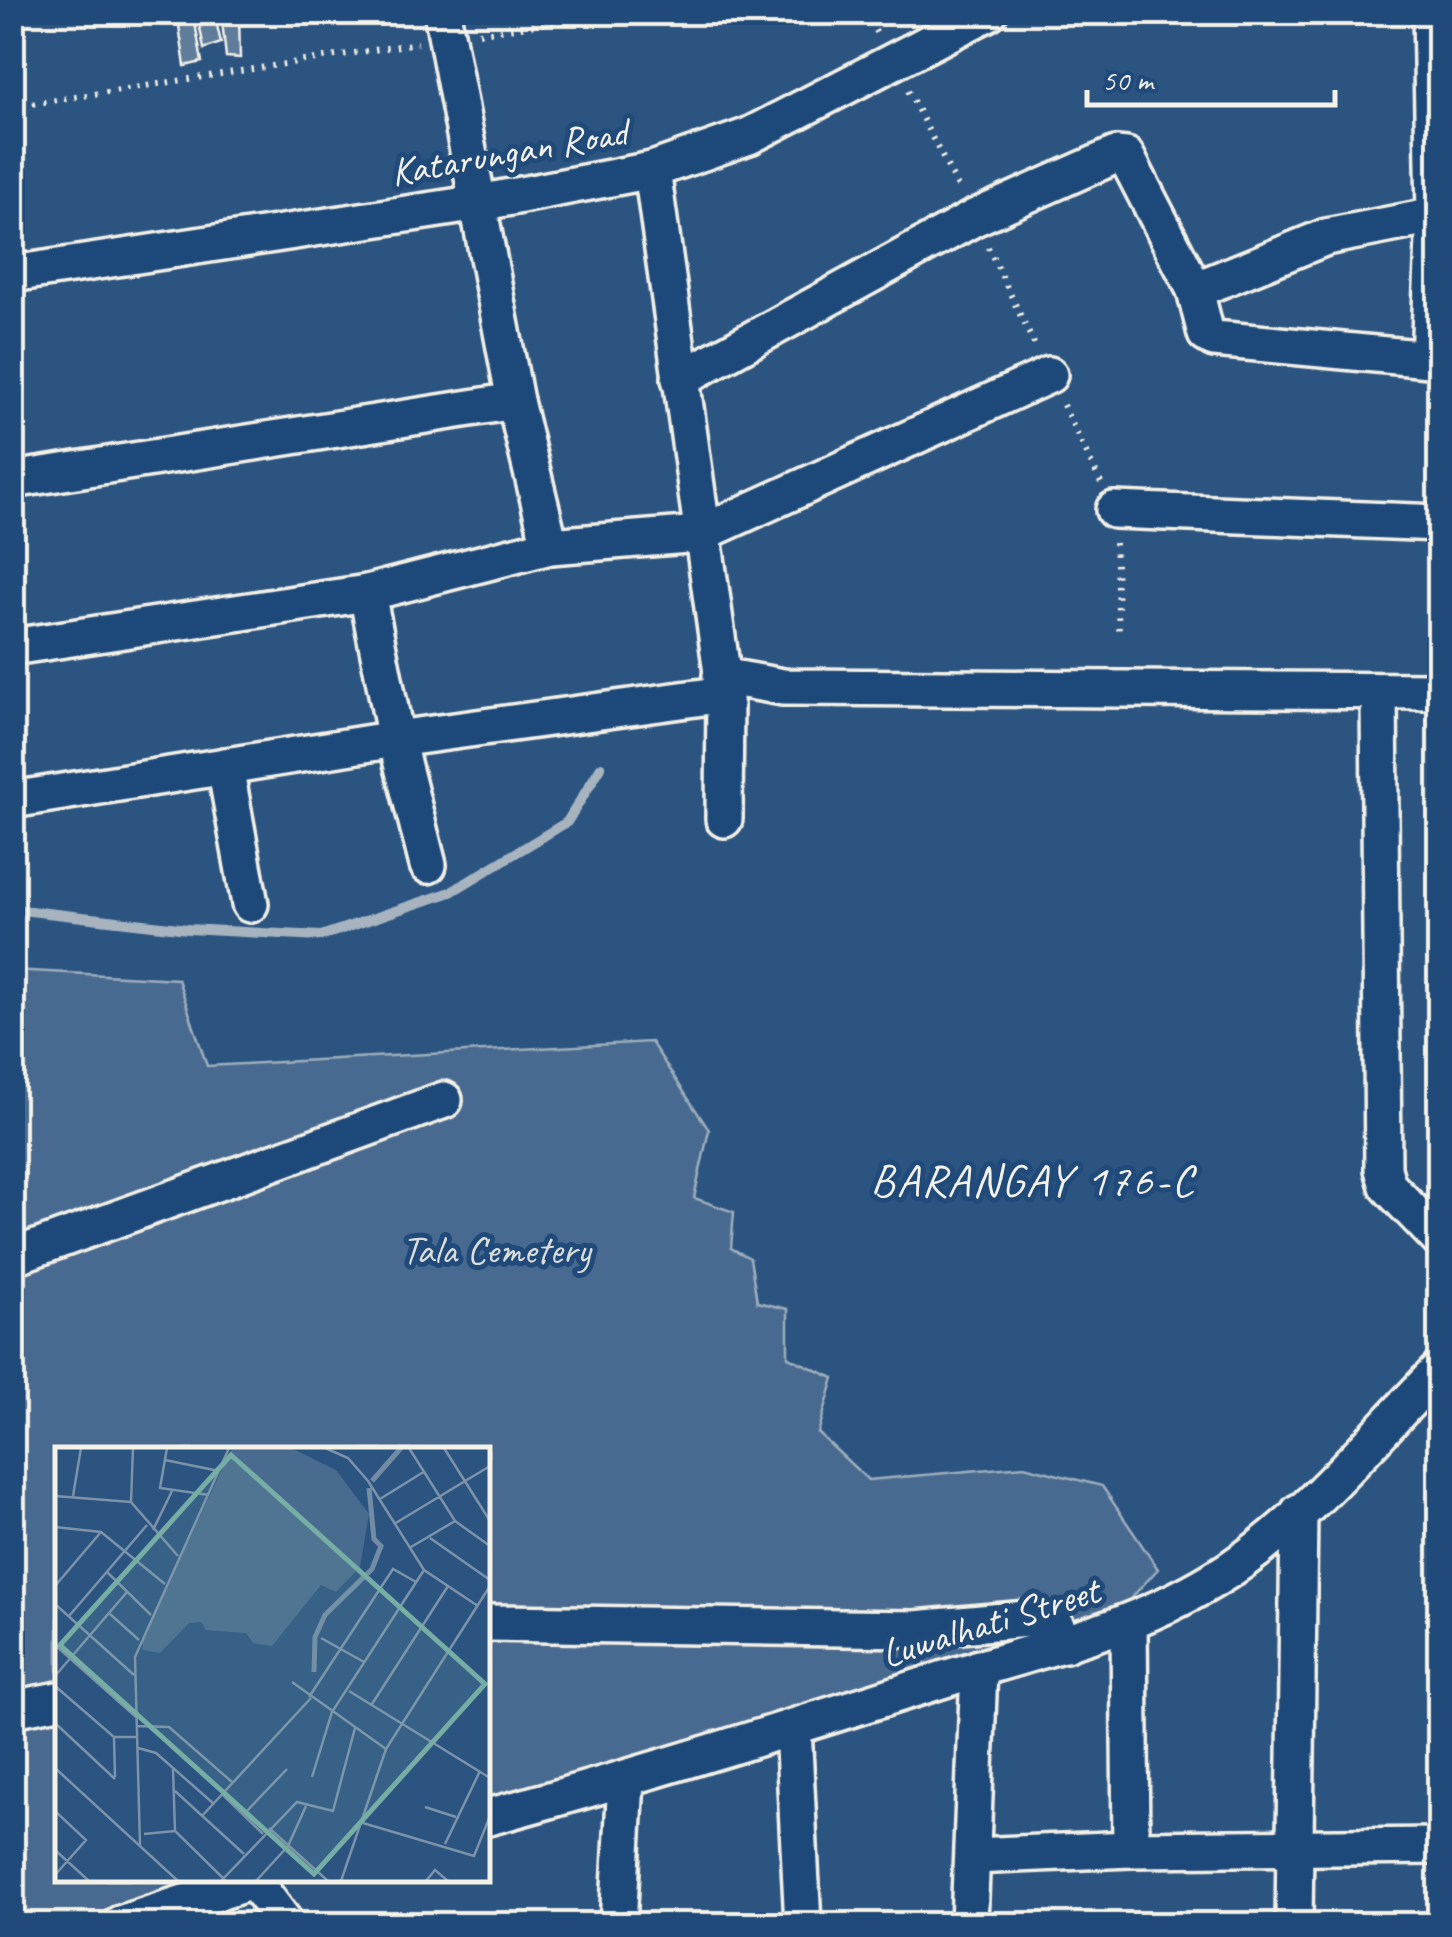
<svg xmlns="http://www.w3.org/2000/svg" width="1452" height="1937" font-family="Caveat,sans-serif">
<rect width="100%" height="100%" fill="#2c5481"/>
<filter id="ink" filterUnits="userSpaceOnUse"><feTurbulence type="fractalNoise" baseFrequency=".01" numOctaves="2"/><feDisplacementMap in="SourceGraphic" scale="20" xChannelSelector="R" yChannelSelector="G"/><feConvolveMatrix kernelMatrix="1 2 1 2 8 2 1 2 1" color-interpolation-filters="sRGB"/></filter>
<g filter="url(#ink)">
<!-- green -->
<polygon fill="#496b90" stroke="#9eaebc" stroke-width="2.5" points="12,970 178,979 207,1066 651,1042 709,1130 694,1198 734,1212 731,1248 750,1258 757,1302 788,1309 788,1357 834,1378 818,1433 868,1480 1024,1466 1102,1486 1158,1569 1118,1612 488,1801 488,1450 58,1450 58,1880 230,1880 82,1924 13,1924"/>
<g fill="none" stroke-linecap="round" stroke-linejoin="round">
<!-- stream -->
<polyline stroke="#a7b4c0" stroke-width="10" points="12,909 188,929 321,936 451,892 567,822 601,767"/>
</g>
<!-- building -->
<g fill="#5e7b9a" stroke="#f4f1e8" stroke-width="2.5">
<polygon points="197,12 214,12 221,43 204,49"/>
<polygon points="221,12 239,12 240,58 226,57"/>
<polygon points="194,17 202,62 185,66 179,26"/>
</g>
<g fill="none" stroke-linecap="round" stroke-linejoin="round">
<defs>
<g id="minor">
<polyline points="442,12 515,401 550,546"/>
<polyline points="652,170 725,694 724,819"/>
<polyline points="12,274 479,203 652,170 749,136 989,12"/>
<polyline points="1195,290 1326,237 1440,215"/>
<polyline points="1429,359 1435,215 1431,12"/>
<polyline points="680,379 974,218 1116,155 1126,156 1195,290 1206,334 1214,339 1440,360"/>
<polyline points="12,480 515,401"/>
<polyline points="1114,510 1440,523"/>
<polyline points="367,593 396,739 428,865"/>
<polyline points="12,647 367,593 550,546 700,534 1049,375"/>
<polyline points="721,676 783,687 1440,691"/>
<polyline points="1379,694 1383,1169 1388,1186 1440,1240"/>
<polyline points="225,766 250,904"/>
<polyline points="12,800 396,739 725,694"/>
<polyline points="12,1257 444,1100"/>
<polyline points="488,1623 915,1629 1027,1619 1056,1626 1065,1644"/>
<polyline points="1129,1623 1131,1849"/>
<polyline points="12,1709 58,1700"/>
<polyline points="793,1728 803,1924"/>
<path d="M488,1817C644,1775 797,1726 951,1677C1041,1649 1131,1630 1213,1580C1300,1528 1369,1441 1440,1369"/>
<polyline points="973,1856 1131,1849 1440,1846"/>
<polyline points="253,1880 286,1924"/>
<polyline points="120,1924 255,1880"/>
<polyline points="618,1924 626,1780"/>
<polyline points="969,1924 979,1668"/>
<polyline points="1294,1924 1299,1512"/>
</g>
</defs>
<!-- minor casing -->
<use href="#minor" stroke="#f4f1e8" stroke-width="42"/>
<!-- path -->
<g stroke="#f4f1e8" stroke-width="6" stroke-dasharray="2.5 8" stroke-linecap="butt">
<polyline points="865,12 878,36"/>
<polyline points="479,33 627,12"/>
<polyline points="908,91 960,191"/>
<polyline points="12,107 418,43"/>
<polyline points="988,247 1036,348"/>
<polyline points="1063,405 1101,483"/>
<polyline points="1115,543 1119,632"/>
</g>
<!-- minor -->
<use href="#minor" stroke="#1f4a7a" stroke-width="35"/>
</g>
</g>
<g text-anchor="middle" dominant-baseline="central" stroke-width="10" stroke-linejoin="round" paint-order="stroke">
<!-- street labels -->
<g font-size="40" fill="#f4f1e8" stroke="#1f4a7a">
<text transform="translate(509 152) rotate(-10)">Katarungan Road</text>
<text transform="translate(990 1622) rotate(-17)">Luwalhati Street</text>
</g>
<!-- park labels -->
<g font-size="40" fill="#dadddb" stroke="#1f4a7a">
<text x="496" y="1250">Tala Cemetery</text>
</g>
<!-- quarter labels -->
<g font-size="45" letter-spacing="2.5" fill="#f4f1e8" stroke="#1f4a7a">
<text x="1033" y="1180">BARANGAY 176-C</text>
</g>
</g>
<!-- overview -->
<g transform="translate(55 1447)">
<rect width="435" height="435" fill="#2c5481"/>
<path d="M177,1H236L281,23L314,67L305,120L281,145L266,138L217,199L198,196L191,186L151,183L146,175L134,176L105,206L88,203L87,193Z" fill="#496b90"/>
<path fill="none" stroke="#738ca6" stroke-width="5" d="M317,34L346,1M259,225L260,190L270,168L317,122L326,99L319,92L314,41"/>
<path fill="none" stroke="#7c93aa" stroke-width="2.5" d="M78,1L76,55L123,109M112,1L105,41L154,48M270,1L293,11L313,34L369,123L423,159M354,1L400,74L435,99M389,1L435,74M110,13L164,24M0,49L76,55M18,49L26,1M325,52L370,24M339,77L435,19M0,80L46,85L110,137M98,83L117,44M375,91L435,133M356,100L400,74M52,125L96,168M0,139L46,85M0,157L79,228M55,167L84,193M14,169L92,78M266,191L309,215M0,198L81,270M0,229L72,145M237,235L331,302M0,239L59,290H83M294,244L435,331M254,250L338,122L361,135M317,257L393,139M0,276L60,332M82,279L114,280L177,335M59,290L60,330M83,301L101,306L159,357M0,321L123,434M118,322L120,384L171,434M257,330L277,265L369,123M120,344L189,407M167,347L208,387M370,360L401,370M0,364L31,393L0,428M189,367L232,322M147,369L256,251M308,376L419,409L435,369M214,381L273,434M89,387L120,384M390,397L425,324M85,398L80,210L174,1M0,403L34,434M166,434L242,355L278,364L300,281M201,434L233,399L251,359M286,434L331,302L435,139M371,434L380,423L393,434"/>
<path fill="#76ada5" fill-opacity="0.15" stroke="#76ada5" stroke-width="5" d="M176,8L430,237L259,427L5,198Z"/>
<rect width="435" height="435" fill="none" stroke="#f4f1e8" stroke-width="5"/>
</g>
<!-- margin -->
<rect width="1452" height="1937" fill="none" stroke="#1f4a7a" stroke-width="50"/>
<rect x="25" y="25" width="1402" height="1887" fill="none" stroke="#f4f1e8" stroke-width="4" filter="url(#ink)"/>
<!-- scale -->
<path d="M1087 90v15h248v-15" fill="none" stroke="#f4f1e8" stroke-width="5"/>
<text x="1102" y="90" font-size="30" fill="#f4f1e8" stroke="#1f4a7a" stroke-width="8" paint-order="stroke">50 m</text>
</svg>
